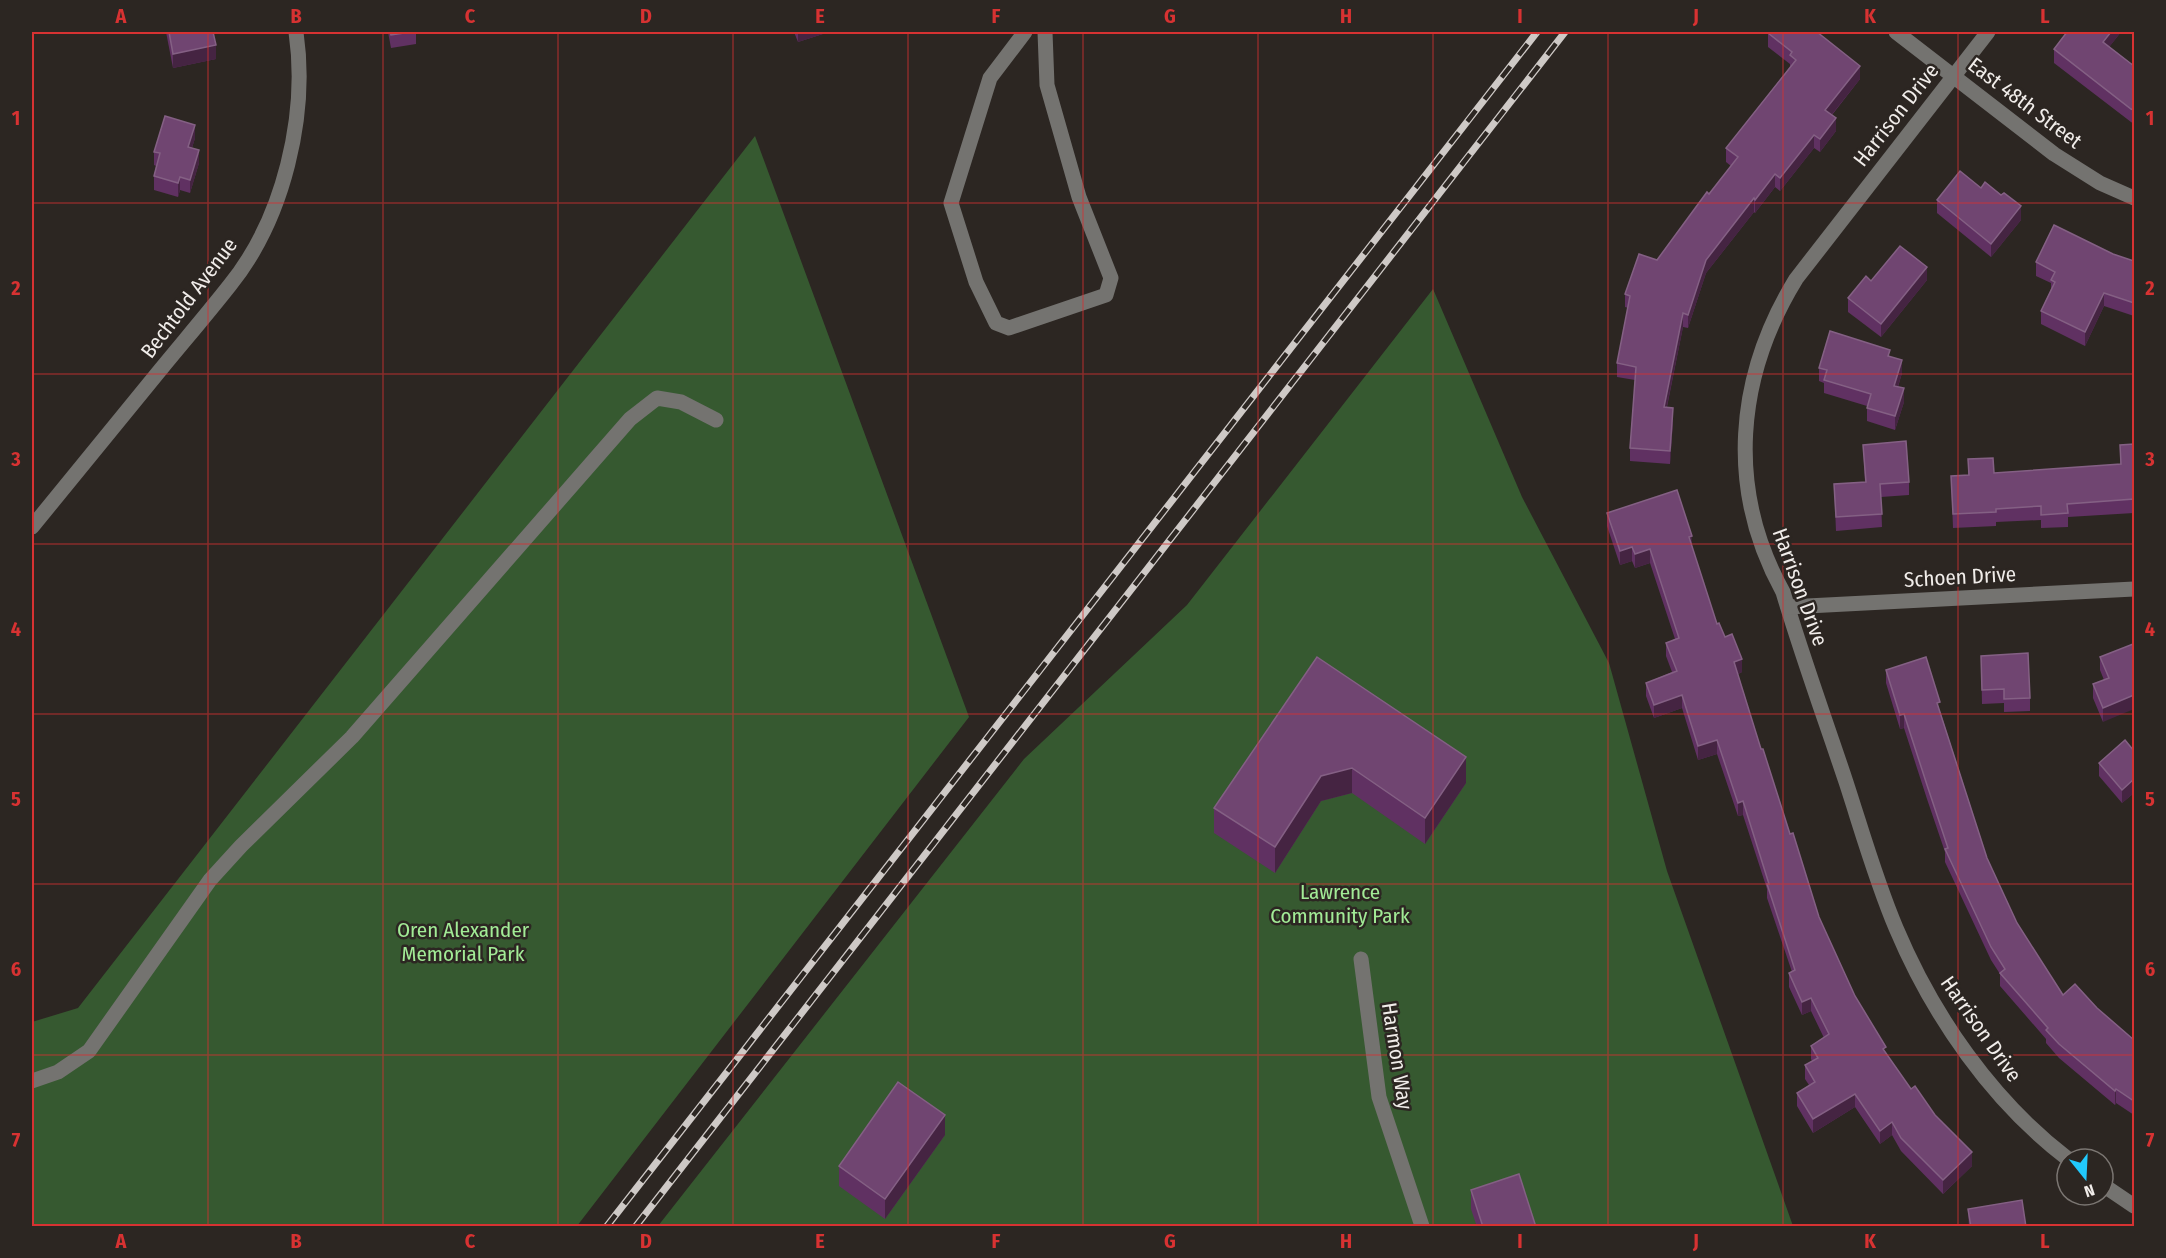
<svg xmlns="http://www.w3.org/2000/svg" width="2166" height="1258" font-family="'Fira Sans Condensed',sans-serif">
<rect width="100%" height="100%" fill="#2c2622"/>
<!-- green -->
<g fill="#365930">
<polygon points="755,136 969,717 577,1226 32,1226 32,1022 78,1008"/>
<polygon points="1433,289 1522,497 1609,663 1667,871 1793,1226 658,1226 1024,759 1187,605"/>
</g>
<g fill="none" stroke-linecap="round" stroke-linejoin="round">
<!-- minor -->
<g stroke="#747370" stroke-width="15">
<polyline points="1025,32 990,78 951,203 976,282 996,323 1009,328 1106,295 1111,278 1079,197 1047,85 1045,32"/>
<polyline points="1896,32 2054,154 2100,183 2134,198"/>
<path d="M1988,32L1796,279C1736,377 1726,489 1783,592C1802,656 1825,719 1846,782C1862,831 1876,881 1896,928C1933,1016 1992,1101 2068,1159"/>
<path d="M32,527C75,475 118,422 161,369C184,341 208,313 230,285C284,218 308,115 296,32"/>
<polyline points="1788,607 2134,589"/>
<polyline points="1361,959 1379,1097 1422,1226"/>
<polyline points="32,1081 58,1072 89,1051 210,880 241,846 352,737 630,419 657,398 681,402 716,420"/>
<polyline points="2103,1185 2134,1206"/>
</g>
<defs>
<g id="rail">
<polyline points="607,1226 1537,32"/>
<polyline points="636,1226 1565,32"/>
</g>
</defs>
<!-- rail casing -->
<use href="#rail" stroke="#cec9c6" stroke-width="7"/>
<!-- rail -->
<use href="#rail" stroke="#2c2622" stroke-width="4.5" stroke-dasharray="14" stroke-linecap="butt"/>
</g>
<!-- wall -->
<g fill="#603162">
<polygon points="166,32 213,32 216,59 173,68"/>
<polygon points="388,32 416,32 416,44 391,48"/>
<polygon points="794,32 829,32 798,42"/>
<polygon points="2067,32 2121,32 2109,47 2134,66 2134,124 2131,122 2054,63 2054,49"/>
<polygon points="1768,33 1860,79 1832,115 1836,131 1820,152 1814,148 1780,191 1775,187 1755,213 1754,212 1706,273 1688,328 1683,327 1667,407 1673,421 1670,464 1630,461 1630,448 1635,380 1617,377 1617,363 1628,308 1625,307 1625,294 1657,260 1731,166 1726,162 1726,148 1790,67 1790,64 1768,47"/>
<polygon points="195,138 192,148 199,163 190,193 180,190 178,197 154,190 154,176 156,166 154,165 154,152"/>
<polygon points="1981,188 2021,220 1991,257 1937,213 1937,200"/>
<polygon points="2113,254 2134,261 2134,316 2104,306 2085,346 2041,324 2041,311 2051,289 2051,283 2036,276 2036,262"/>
<polygon points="1927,280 1881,337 1848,312 1848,298 1871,281"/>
<polygon points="1890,356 1902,373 1898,387 1904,402 1895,430 1867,421 1867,406 1824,393 1824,383 1819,381 1819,368"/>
<polygon points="2134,444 2134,513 2068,517 2068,527 2041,528 2041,520 1996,522 1996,526 1953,528 1951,476 1968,475 1968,459 1994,473 2120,465 2120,445"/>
<polygon points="1863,445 1909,482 1909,495 1881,497 1882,527 1836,531 1834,484 1865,482"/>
<polygon points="1607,513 1692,549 1717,624 1725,637 1742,672 1738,674 1761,749 1819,917 1855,996 1886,1053 1911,1089 1935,1115 1972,1166 1943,1194 1901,1151 1892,1135 1880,1144 1855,1107 1813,1133 1797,1106 1797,1093 1809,1085 1805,1079 1805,1065 1812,1061 1811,1059 1811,1046 1824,1038 1811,1011 1802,1015 1789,987 1789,973 1792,972 1767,898 1767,889 1743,815 1738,816 1717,754 1698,760 1682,708 1654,718 1646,696 1646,683 1672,672 1666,656 1666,643 1675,639 1650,563 1635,568 1632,561 1620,565 1607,526"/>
<polygon points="2133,644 2103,722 2093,698 2093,684 2104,680 2100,670 2100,657"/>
<polygon points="1981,656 2030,698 2030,711 2004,712 2004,703 1982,704"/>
<polygon points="1317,657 1466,783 1425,844 1352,793 1321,801 1275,873 1214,833 1214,808"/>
<polygon points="1886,670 1940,711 1987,858 2017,923 2063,995 2097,1008 2134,1040 2134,1115 2116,1103 2115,1105 2059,1058 2046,1043 2046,1039 2000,986 2000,974 1991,960 1945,862 1945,852 1927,799 1904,728 1900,729 1886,683"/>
<polygon points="2134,751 2134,793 2122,803 2099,776 2099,763"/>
<polygon points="945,1135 885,1219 839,1186 839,1166"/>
<polygon points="1471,1190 1536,1227 1477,1227 1471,1209"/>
<polygon points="1968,1209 2026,1227 1969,1227"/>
</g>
<!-- shaded-wall -->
<g fill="#452442">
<polygon points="798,32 829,32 798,42"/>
<polygon points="2111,32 2121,32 2103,55 2103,42"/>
<polygon points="216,45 216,59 173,68 173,54"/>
<polygon points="1860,66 1860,79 1825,123 1825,110"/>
<polygon points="1836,118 1836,131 1820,152 1820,139"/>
<polygon points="195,125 195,138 188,160 188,147"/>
<polygon points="1814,135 1814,148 1780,191 1780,178"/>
<polygon points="199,150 199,163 190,193 190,180"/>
<polygon points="1775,174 1775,187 1755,213 1755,200"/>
<polygon points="180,177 180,190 178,197 178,183"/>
<polygon points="1754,198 1754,212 1706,273 1688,328 1688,315 1706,260"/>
<polygon points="2021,206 2021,220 1991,257 1991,244"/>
<polygon points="1927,267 1927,280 1881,337 1881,324"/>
<polygon points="2104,293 2104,306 2085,346 2085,332"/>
<polygon points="1683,313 1683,327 1664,420 1664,407"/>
<polygon points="1902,360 1902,373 1894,399 1894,386"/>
<polygon points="1904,388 1904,402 1895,430 1895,416"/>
<polygon points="1673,408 1673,421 1670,464 1670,451"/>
<polygon points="1692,536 1692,549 1689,537"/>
<polygon points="1632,547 1632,561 1620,565 1620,551"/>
<polygon points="1650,549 1650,563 1635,568 1635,554"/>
<polygon points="1742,659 1742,672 1734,676 1734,662"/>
<polygon points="1682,695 1682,708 1654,718 1654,705"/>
<polygon points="2134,695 2134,709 2103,722 2103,708"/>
<polygon points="1904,714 1904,728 1900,729 1900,715"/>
<polygon points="1717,740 1717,754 1698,760 1698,746"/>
<polygon points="1466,757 1466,783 1425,844 1425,818"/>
<polygon points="1352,768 1352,793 1321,801 1275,873 1275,847 1321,776"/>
<polygon points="2134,779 2134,793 2122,803 2122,790"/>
<polygon points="1743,801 1743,815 1738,816 1738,803"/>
<polygon points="1811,998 1811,1011 1802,1015 1802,1002"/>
<polygon points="2116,1089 2116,1103 2115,1105 2115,1091"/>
<polygon points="1855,1094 1855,1107 1813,1133 1813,1119"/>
<polygon points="945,1115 945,1135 885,1219 885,1199"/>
<polygon points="1892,1122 1892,1135 1880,1144 1880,1131"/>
<polygon points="1972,1152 1972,1166 1943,1194 1943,1180"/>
</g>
<!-- building -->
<g fill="#704571" stroke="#846084" stroke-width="1.5">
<polygon points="169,32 213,32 216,45 173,54"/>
<polygon points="390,32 411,32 391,35"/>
<polygon points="1769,32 1817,32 1860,66 1825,110 1836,118 1820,139 1814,135 1780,178 1775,174 1755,200 1754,198 1706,260 1688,315 1683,313 1664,407 1673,408 1670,451 1630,448 1636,367 1617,363 1630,296 1625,294 1639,254 1657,260 1707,192 1709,194 1738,157 1726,148 1796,60 1790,55 1792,52 1768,33"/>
<polygon points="2067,32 2111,32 2103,42 2134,66 2134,110 2131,109 2054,49"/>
<polygon points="165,116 195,125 188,147 199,150 190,180 180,177 178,183 154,176 160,153 154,152"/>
<polygon points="1960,171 1981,188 1985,182 2001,195 2004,193 2021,206 1991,244 1937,200"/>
<polygon points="2054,225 2113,254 2134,261 2134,303 2104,293 2085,332 2041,311 2055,282 2051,280 2055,272 2036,262"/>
<polygon points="1900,246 1927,267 1881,324 1848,298 1866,276 1871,281"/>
<polygon points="1830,331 1890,350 1888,356 1902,360 1894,386 1904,388 1895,416 1867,408 1871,394 1824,380 1827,370 1819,368"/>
<polygon points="1906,441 1909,482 1880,484 1882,514 1836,517 1834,484 1866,482 1863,445"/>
<polygon points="2134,444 2134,499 2067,504 2068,513 2041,515 2041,506 1996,509 1996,512 1953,514 1951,476 1969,475 1968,459 1993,458 1994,473 2121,464 2120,445"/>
<polygon points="1677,490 1692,536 1689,537 1717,624 1719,623 1725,637 1732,634 1742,659 1734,662 1761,749 1763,749 1790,834 1793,833 1819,917 1855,996 1886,1047 1883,1049 1911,1089 1915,1086 1935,1115 1972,1152 1943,1180 1901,1138 1892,1122 1880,1131 1855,1094 1813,1119 1797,1093 1815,1082 1805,1065 1818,1058 1811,1046 1829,1034 1811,998 1802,1002 1789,973 1795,970 1767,884 1769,884 1743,801 1738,803 1717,740 1698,746 1682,695 1654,705 1646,683 1677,671 1666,643 1679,638 1650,549 1635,554 1632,547 1620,551 1607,513"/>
<polygon points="2133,644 2134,649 2134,695 2103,708 2093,684 2109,678 2100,657"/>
<polygon points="2028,653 2030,698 2004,699 2004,689 1982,690 1981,656"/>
<polygon points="1317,657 1466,757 1425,818 1352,768 1321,776 1275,847 1214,808"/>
<polygon points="1926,657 1940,702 1937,703 1987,858 2017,923 2063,995 2075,984 2097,1008 2134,1040 2134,1101 2116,1089 2115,1091 2059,1044 2046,1030 2048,1028 2000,973 2005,969 1991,947 1945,849 1948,848 1927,785 1904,714 1900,715 1886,670"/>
<polygon points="2125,740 2134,751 2134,779 2122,790 2099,763"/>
<polygon points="898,1082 945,1115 885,1199 839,1166"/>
<polygon points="1519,1174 1536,1227 1483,1227 1471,1190"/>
<polygon points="2022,1200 2026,1227 1971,1227 1968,1209"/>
</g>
<!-- grid -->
<path fill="none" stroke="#d73232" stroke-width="1.5" stroke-opacity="0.55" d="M208,32V1226M383,32V1226M558,32V1226M733,32V1226M908,32V1226M1083,32V1226M1258,32V1226M1433,32V1226M1608,32V1226M1783,32V1226M1958,32V1226M32,203H2134M32,374H2134M32,544H2134M32,714H2134M32,884H2134M32,1055H2134"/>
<g text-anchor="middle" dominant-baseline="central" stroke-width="5" stroke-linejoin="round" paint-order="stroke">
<!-- street labels -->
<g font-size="21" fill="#f1edea" stroke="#2c2622">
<text transform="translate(2025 103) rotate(37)">East 48th Street</text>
<text transform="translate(1896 115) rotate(-52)">Harrison Drive</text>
<text transform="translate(189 298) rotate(-53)">Bechtold Avenue</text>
<text transform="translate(1960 577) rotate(-3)">Schoen Drive</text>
<text transform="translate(1800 587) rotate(70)">Harrison Drive</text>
<text transform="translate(1981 1029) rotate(55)">Harrison Drive</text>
<text transform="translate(1397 1056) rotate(81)">Harmon Way</text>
</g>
<!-- park labels -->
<g font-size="21" fill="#a2eb96" stroke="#2c2622">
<text x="1340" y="892">Lawrence<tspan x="1340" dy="24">Community Park</tspan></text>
<text x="463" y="930">Oren Alexander<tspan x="463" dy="24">Memorial Park</tspan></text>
</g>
</g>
<!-- border -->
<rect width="2166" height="1258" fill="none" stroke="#2c2622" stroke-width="66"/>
<!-- north arrow -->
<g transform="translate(2085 1177) rotate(162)"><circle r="28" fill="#2c2622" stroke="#7b7672" stroke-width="1.5"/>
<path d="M0-4.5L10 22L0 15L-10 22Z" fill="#21c9fd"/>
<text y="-9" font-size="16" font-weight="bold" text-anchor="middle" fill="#f1edea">N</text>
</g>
<rect x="33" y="33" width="2100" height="1192" fill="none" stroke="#d73232" stroke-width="2"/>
<g font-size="20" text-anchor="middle" font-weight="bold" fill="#d73232">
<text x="121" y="23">A</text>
<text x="296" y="23">B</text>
<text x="470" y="23">C</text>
<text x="646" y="23">D</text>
<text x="820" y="23">E</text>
<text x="996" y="23">F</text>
<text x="1170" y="23">G</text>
<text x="1346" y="23">H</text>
<text x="1520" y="23">I</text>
<text x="1696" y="23">J</text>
<text x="1870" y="23">K</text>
<text x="2045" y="23">L</text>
<text x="16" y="125">1</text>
<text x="2150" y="125">1</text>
<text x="16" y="295">2</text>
<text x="2150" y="295">2</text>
<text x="16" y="466">3</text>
<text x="2150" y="466">3</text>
<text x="16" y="636">4</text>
<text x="2150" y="636">4</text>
<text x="16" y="806">5</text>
<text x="2150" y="806">5</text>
<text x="16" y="976">6</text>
<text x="2150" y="976">6</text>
<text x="16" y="1147">7</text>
<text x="2150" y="1147">7</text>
<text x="121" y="1248">A</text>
<text x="296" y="1248">B</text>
<text x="470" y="1248">C</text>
<text x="646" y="1248">D</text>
<text x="820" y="1248">E</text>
<text x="996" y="1248">F</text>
<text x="1170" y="1248">G</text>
<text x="1346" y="1248">H</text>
<text x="1520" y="1248">I</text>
<text x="1696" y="1248">J</text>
<text x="1870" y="1248">K</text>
<text x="2045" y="1248">L</text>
</g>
</svg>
